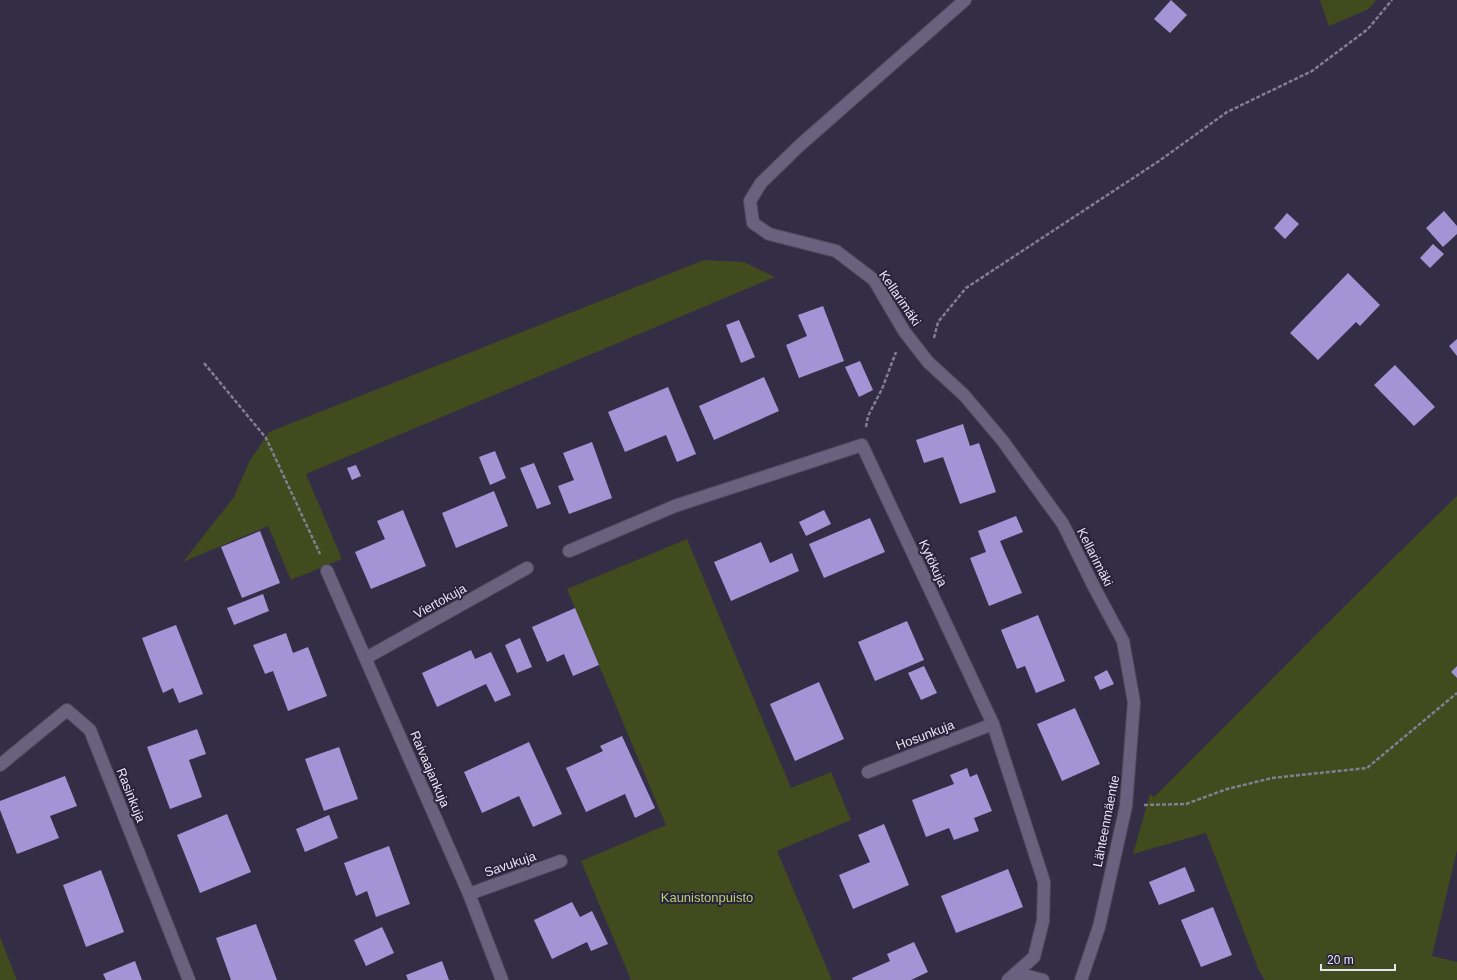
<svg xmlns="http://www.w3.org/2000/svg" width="1457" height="980" font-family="Helvetica,sans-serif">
<rect width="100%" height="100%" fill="#332d46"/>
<!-- green -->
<g fill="#424b1d">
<polygon points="1320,0 1376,0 1369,9 1329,26"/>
<polygon points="704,260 744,262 775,277 306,474 342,559 291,580 268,526 183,562 234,497 249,462 269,432"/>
<path d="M1457,496V850L1432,956L1457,962V980H1265L1259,971L1206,833L1133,854L1150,794L1154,797C1255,697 1354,595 1457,496Z"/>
<polygon points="687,539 791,788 831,772 851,820 777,851 832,980 631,980 581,861 666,825 567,589"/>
<polygon points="0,937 17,980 0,980"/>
</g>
<!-- building -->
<g fill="#a494d5">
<polygon points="1171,0 1187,15 1170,33 1154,19"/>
<polygon points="1444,211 1457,226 1457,234 1443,247 1426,228"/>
<polygon points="1287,213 1299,224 1285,239 1274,228"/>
<polygon points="1433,244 1444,254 1430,268 1420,258"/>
<polygon points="1348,273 1380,305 1360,326 1356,322 1318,360 1290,333"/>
<polygon points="823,306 844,361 799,378 786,345 807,336 798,315"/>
<polygon points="739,320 755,357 741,363 726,325"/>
<polygon points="1457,339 1457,356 1449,346"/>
<polygon points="860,361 873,390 859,397 845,367"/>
<polygon points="1395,365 1435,407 1414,426 1374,385"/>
<polygon points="764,377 779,411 714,440 699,406"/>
<polygon points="668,387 696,454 677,462 666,435 625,452 608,412"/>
<polygon points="963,424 970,446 979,443 996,492 960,504 943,457 924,463 916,440"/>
<polygon points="592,442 612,498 569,514 558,486 574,480 563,453"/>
<polygon points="495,451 506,478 490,485 479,457"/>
<polygon points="534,463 551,504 537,509 520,468"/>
<polygon points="356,465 361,476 352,480 347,468"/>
<polygon points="494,491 508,526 456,548 442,513"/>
<polygon points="403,510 426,566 371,589 355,552 385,539 377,521"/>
<polygon points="824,510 831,524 806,536 799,522"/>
<polygon points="1016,516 1023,532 1000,541 1022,593 989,606 970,558 986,552 978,531"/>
<polygon points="870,518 885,552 824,578 809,544"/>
<polygon points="260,531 280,583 242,598 221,547"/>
<polygon points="761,542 770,563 792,553 799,571 731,601 714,562"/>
<polygon points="263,594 269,611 234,625 227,608"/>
<polygon points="575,608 599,665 573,676 564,654 547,662 532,627"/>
<polygon points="1038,615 1065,681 1036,693 1025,666 1017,669 1001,630"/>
<polygon points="907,621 924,660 875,681 858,642"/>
<polygon points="176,625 203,694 179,703 173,688 163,693 142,638"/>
<polygon points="286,633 293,653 308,647 327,696 288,711 273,671 265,674 253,645"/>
<polygon points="520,638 532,667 517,673 505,645"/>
<polygon points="471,650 475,659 491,652 511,695 495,702 486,684 437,707 422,673"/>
<polygon points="924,666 937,693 921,700 908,673"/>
<polygon points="1457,666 1457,678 1451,672"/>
<polygon points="1107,670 1114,684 1100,690 1094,677"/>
<polygon points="819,682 844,739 795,761 770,704"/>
<polygon points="1075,708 1100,764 1062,781 1037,724"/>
<polygon points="197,729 206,754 189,760 202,797 170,809 147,747"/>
<polygon points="622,736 655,808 635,818 625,794 586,812 566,768 603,751 600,746"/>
<polygon points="529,742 562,814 533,827 519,796 482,813 464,772"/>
<polygon points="339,747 358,799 324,811 305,759"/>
<polygon points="967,768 970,777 977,774 992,811 974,818 979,831 954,840 949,828 926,837 912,800 954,784 950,775"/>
<polygon points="65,776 77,806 50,816 59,838 17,854 0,810 0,801"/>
<polygon points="227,814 251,872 200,893 177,835"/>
<polygon points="329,815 338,838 305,852 296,829"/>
<polygon points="884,824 909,885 853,909 839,875 870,862 858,835"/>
<polygon points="389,846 410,904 376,917 367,891 356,896 344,863"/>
<polygon points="1185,867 1195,891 1159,905 1149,882"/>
<polygon points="1008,869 1023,907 956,933 941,896"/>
<polygon points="101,870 124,932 86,947 63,885"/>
<polygon points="572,902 580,917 592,911 608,944 591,951 587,942 552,959 534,920"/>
<polygon points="1213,907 1232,955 1201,967 1181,920"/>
<polygon points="256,924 277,980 231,980 216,938"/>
<polygon points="382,927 394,953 366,966 354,940"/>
<polygon points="914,942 928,972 911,980 853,980 852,978 890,961 887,954"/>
<polygon points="135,961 142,980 106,980 103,974"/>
<polygon points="442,961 449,980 408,980 406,975"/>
</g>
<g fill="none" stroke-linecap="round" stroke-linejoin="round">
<defs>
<g id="street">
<polyline points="965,0 799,146 761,183 750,201 753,223 769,234 836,251 874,280 904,331 928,362 964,395 1002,440 1063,524 1094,587 1123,641 1134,702 1126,806 1099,927 1081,980"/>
<polyline points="569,551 675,506 862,445 993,724 1044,882 1043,921 1034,957 1008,980"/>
<polyline points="327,571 469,894 502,980"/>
<polyline points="366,658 527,568"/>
<polyline points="0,765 67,710 90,730 189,980"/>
<polyline points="868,772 993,724"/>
<polyline points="469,894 561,861"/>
<polyline points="1016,973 1043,980"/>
</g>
</defs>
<!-- street casing -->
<use href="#street" stroke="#504a60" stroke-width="14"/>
<!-- path -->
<g stroke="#827e93" stroke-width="2.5" stroke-dasharray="4 2" stroke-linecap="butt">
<polyline points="934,338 938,322 966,288 1159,161 1227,112 1312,71 1368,29 1392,0"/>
<polyline points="204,363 266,438 320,554"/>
<polyline points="866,427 868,416 882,389 896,352"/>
<polyline points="1144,805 1186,804 1227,789 1272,778 1367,768 1457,693"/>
</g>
<!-- street -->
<use href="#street" stroke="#68627e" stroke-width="12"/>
</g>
<g text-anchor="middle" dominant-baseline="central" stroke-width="4" stroke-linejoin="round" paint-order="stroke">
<!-- street labels -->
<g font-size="13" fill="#e6e3f4" stroke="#29233b">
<text transform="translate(900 298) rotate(56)">Kellarimäki</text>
<text transform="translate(1095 557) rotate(63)">Kellarimäki</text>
<text transform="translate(933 563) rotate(65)">Kytökuja</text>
<text transform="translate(440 601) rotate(-29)">Viertokuja</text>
<text transform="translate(925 735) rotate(-21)">Hosunkuja</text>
<text transform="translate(430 769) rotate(67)">Raivaajankuja</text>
<text transform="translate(131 795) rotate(68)">Rasinkuja</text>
<text transform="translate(1106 821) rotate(-79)">Lähteenmäentie</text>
<text transform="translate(510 864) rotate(-19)">Savukuja</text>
</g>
<!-- park labels -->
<g font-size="13" fill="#bbcf6d" stroke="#29233b">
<text x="707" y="897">Kaunistonpuisto</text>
</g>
</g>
<!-- scale -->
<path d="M1321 964v6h74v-6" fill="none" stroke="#e6e3f4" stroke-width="2"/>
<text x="1327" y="964" font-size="12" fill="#e6e3f4" stroke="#29233b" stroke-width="3" paint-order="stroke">20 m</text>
</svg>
